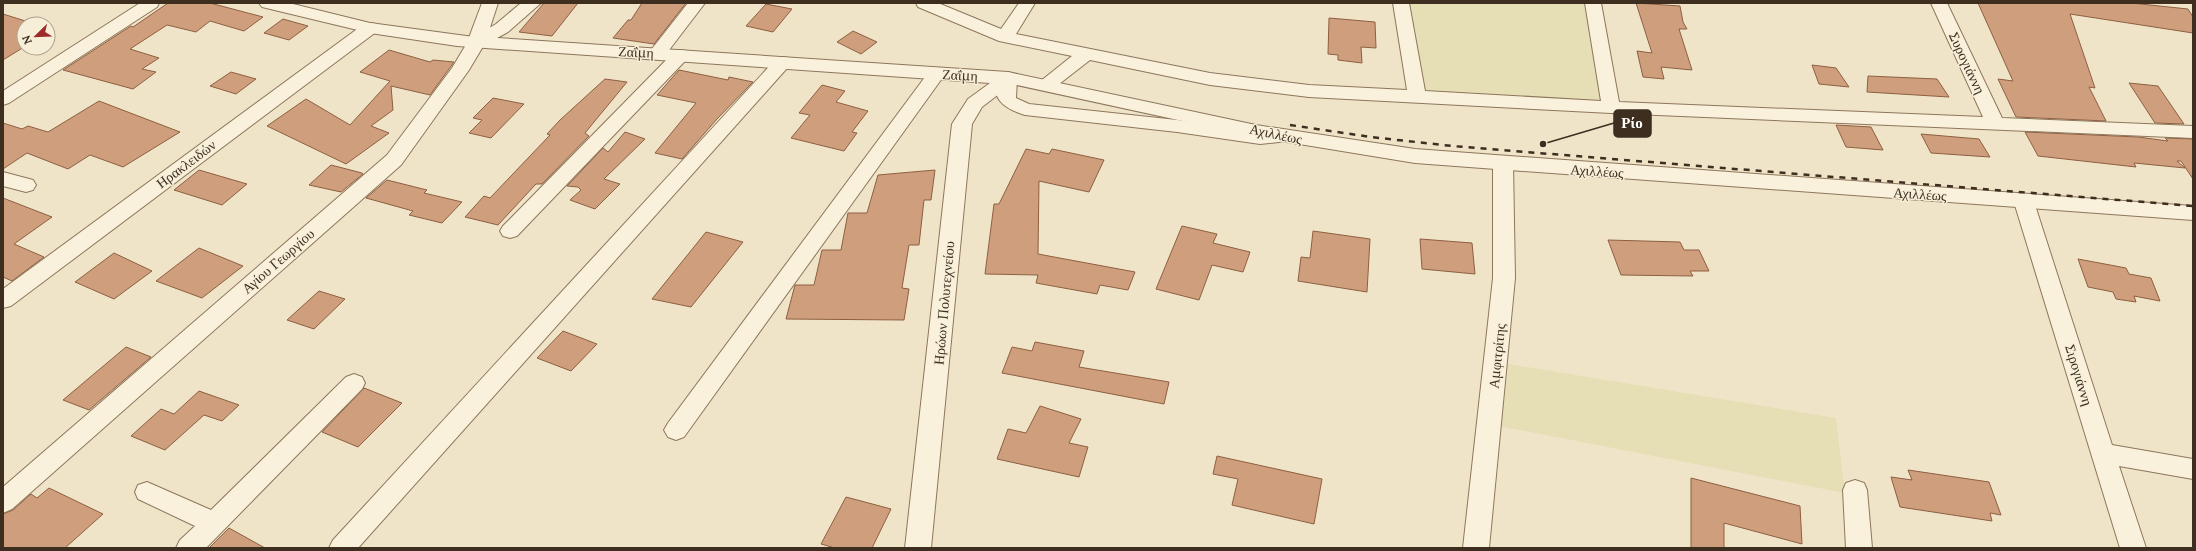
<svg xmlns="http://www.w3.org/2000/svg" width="2196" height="551" font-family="Lora,serif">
<rect width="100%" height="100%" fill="#f0e4c8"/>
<!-- farmland -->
<g fill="#e6deb5">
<polygon points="1409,3 1586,3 1602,102 1424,94"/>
<polygon points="1502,363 1836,418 1845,493 1494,425"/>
</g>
<!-- building -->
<g fill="#cf9f7d" stroke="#8d5f41">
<polygon points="168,3 210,3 263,17 244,31 210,21 196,32 167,25 130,49 159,58 142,69 156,72 133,89 63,70 131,26 133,27"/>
<polygon points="544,3 578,3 552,36 519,32"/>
<polygon points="642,3 686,3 654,44 613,38 628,20 631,20"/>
<polygon points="1636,3 1680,6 1683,22 1687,29 1679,29 1692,70 1661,67 1664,79 1643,77 1637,51 1652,53"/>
<polygon points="1978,3 2131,3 2188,9 2193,17 2193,33 2070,14 2095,88 2089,87 2106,121 2016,117 1998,79 2013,81"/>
<polygon points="766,4 792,9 773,32 746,26"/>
<polygon points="3,14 35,24 24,24 24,47 3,60"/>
<polygon points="1329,18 1375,22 1376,48 1361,47 1362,63 1338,60 1338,55 1328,54"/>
<polygon points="283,19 308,26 289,40 264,33"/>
<polygon points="853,31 877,42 861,54 837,42"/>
<polygon points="389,50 430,62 433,60 454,62 430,95 391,86 393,110 371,126 389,133 346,164 267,126 306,99 350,125 390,81 360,72"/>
<polygon points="1812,65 1836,68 1849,87 1819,84"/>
<polygon points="679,70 728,80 729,77 753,82 717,119 682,159 655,153 696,103 657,95"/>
<polygon points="231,72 256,79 236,94 210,86"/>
<polygon points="1868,76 1937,79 1949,97 1867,92"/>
<polygon points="605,79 627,82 585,133 589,136 542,184 536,184 498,225 465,217 484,196 490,198 550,135 547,134 560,120"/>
<polygon points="2129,83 2158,86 2184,124 2155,123"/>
<polygon points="822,85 845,91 836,102 868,111 852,132 857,133 844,151 791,138 810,115 799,113"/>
<polygon points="493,98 524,104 491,138 469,133 482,120 473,118"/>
<polygon points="99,101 180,132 123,167 90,155 68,169 27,153 3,169 3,123 22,129 28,126 48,132"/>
<polygon points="1836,125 1871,127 1883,150 1846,147"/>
<polygon points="625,132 645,139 604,179 620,184 595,209 570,200 581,190 578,187 567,186 603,148 608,152"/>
<polygon points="2025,132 2138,137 2168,141 2165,138 2193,139 2193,179 2181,161 2177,161 2185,168 2134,163 2136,167 2038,156"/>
<polygon points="1921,134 1979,139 1990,157 1931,153"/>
<polygon points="1026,149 1049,154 1052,149 1104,160 1089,192 1039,181 1038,254 1135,272 1128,290 1100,285 1097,294 1036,283 1038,275 985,274 994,204 999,204"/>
<polygon points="331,165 362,173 363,174 341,192 309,185"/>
<polygon points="199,170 247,184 222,205 174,190"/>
<polygon points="935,170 931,200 924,200 919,245 909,245 902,288 909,289 904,320 786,319 795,285 814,285 822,250 841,250 848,213 867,213 878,175"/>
<polygon points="387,180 427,190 424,193 462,202 442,223 409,215 413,211 366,198"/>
<polygon points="3,198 52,217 14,244 44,257 12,281 3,277"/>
<polygon points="1182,226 1217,234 1213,243 1250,252 1243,272 1212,265 1199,300 1156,289"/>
<polygon points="1313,231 1370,239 1367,292 1298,281 1301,257 1310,258"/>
<polygon points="706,232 743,242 691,307 652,299"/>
<polygon points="1420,239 1472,243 1475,274 1422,269"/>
<polygon points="1608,240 1680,242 1684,250 1699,250 1709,271 1690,271 1693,276 1621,275"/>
<polygon points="199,248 243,266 202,298 156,281"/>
<polygon points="114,253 152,271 114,299 75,282"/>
<polygon points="2078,259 2126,268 2129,274 2151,278 2160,301 2134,296 2136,302 2116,299 2113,292 2088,287"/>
<polygon points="319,291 345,299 314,329 287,320"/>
<polygon points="563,331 597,344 571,371 537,358"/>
<polygon points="1035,342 1084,351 1079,367 1169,382 1164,404 1002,373 1012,347 1032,351"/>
<polygon points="126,347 151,357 89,410 63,400"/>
<polygon points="364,388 402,403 358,447 322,432"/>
<polygon points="199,391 239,405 222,421 204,415 165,450 131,436 161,409 174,414"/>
<polygon points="1040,406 1081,419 1069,443 1088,447 1079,477 997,459 1008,429 1026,433"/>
<polygon points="1217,456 1322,479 1314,524 1232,505 1238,479 1213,474"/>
<polygon points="1908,470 1989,482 2001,515 1990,513 1992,521 1900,507 1891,477 1912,480"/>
<polygon points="1691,478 1800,506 1802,544 1724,523 1724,548 1691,548"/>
<polygon points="49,488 103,514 65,548 3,548 3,514 13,510 31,494 37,498"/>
<polygon points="846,497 891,509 872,548 835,548 821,544"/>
<polygon points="229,528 265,548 209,548"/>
</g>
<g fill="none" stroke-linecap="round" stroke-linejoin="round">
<defs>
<g id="minor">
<polygon points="140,3 159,3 157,7 9,103 3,105 3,91"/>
<polygon points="482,3 498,3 485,43 469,70 401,165 12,509 3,513 3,487 387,155 452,68 467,43"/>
<polygon points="688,3 705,3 663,58 657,59 651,58 648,54 651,50"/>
<polygon points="916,3 938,3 1001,29 1019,3 1035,3 1016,34 1210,73 1309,85 1407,90 1393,3 1409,3 1425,91 1601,101 1585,3 1601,3 1619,102 1983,117 1931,3 1947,3 2002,118 2193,126 2193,138 1611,113 1309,97 1210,85 1090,60 1054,88 1048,90 1042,88 1039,84 1042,80 1072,56 999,41 918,7"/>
<polygon points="370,23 376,24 379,28 376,32 11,306 3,308 3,289 364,24"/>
<polygon points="681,50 687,51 690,55 687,59 517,236 510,238 503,236 500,231 503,226 675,51"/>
<polygon points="783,57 789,58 792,62 789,66 358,548 329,548 333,540 777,58"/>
<polygon points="937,68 943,69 946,73 943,77 684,437 676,440 668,437 664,430 668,423 931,69"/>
<path d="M1008,72L1014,74L1017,78L1016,98L1029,104L1177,120L1260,132L1280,129L1287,131L1289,135L1287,139L1279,142L1260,144L1177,132L1025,115C1005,109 986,97 1002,74Z"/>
<polygon points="1503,158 1510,159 1513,164 1515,278 1489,548 1463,548 1493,278 1493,164 1496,159"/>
<polygon points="3,172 33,180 36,185 33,190 26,192 3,186"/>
<polygon points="2024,195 2031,197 2034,202 2112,445 2193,459 2193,479 2119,466 2146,548 2120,548 2014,202 2017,197"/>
<polygon points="354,374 362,377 365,383 362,389 206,548 176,548 180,540 195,526 138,499 135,492 138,485 147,482 211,510 346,377"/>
<polygon points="1855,480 1864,483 1867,490 1872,548 1846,548 1843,490 1846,483"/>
</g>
<polygon id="tertiary" points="259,3 289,3 370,23 474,37 496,24 521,3 541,3 508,32 497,38 1008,72 1256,125 1415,149 2193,206 2193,220 1415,163 1256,137 1012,84 982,107 972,124 931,548 905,548 952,124 968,99 990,83 457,46 370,33 262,7"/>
</defs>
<!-- minor casing -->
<use href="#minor" stroke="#8d765c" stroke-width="2"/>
<!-- tertiary casing -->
<use href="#tertiary" stroke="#8d765c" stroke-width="2"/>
<!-- minor -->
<use href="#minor" fill="#faf1dc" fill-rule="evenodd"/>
<!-- tertiary -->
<use href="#tertiary" fill="#faf1dc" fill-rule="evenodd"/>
<!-- rail -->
<polyline stroke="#3d2e20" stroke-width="2.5" stroke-dasharray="6 6" stroke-linecap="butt" points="1290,125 1371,137 1452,146 2193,206"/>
</g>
<g text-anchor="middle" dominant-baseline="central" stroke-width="3" stroke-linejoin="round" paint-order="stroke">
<!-- street labels -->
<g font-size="14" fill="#3d2e20" stroke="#f7eed8">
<text transform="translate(636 52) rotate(3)">Ζαΐμη</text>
<text transform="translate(1967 63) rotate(65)">Συρογιάννη</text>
<text transform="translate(960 75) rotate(3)">Ζαΐμη</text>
<text transform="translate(1276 134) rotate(12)">Αχιλλέως</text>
<text transform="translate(186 164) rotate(-37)">Ηρακλειδών</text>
<text transform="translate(1597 171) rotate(4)">Αχιλλέως</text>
<text transform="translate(1920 194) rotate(4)">Αχιλλέως</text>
<text transform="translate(278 261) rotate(-41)">Αγίου Γεωργίου</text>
<text transform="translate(944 303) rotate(-85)">Ηρώων Πολυτεχνείου</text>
<text transform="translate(1497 356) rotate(-84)">Αμφιτρίτης</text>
<text transform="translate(2079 375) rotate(73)">Σιρογιάννη</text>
</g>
</g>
<!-- callouts -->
<path fill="none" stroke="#3d2e20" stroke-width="1.5" d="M1543 144L1614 123"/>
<circle fill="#3d2e20" stroke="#f7eed8" stroke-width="1.5" cx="1543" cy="144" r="4"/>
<rect fill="#3d2e20" stroke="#3d2e20" stroke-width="1.5" x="1614" y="110" width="37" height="27" rx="4"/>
<g font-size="15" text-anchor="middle" font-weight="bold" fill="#fff">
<text x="1632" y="128">Ρίο</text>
</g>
<!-- border -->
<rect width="2196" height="551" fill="none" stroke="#3d2e20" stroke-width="8"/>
<!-- north arrow -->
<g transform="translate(36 36) rotate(247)"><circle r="19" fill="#f7eed8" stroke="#ada18e"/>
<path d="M0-3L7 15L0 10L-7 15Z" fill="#9e2a2b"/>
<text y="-6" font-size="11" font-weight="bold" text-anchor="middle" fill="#3d2e20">N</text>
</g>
</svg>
